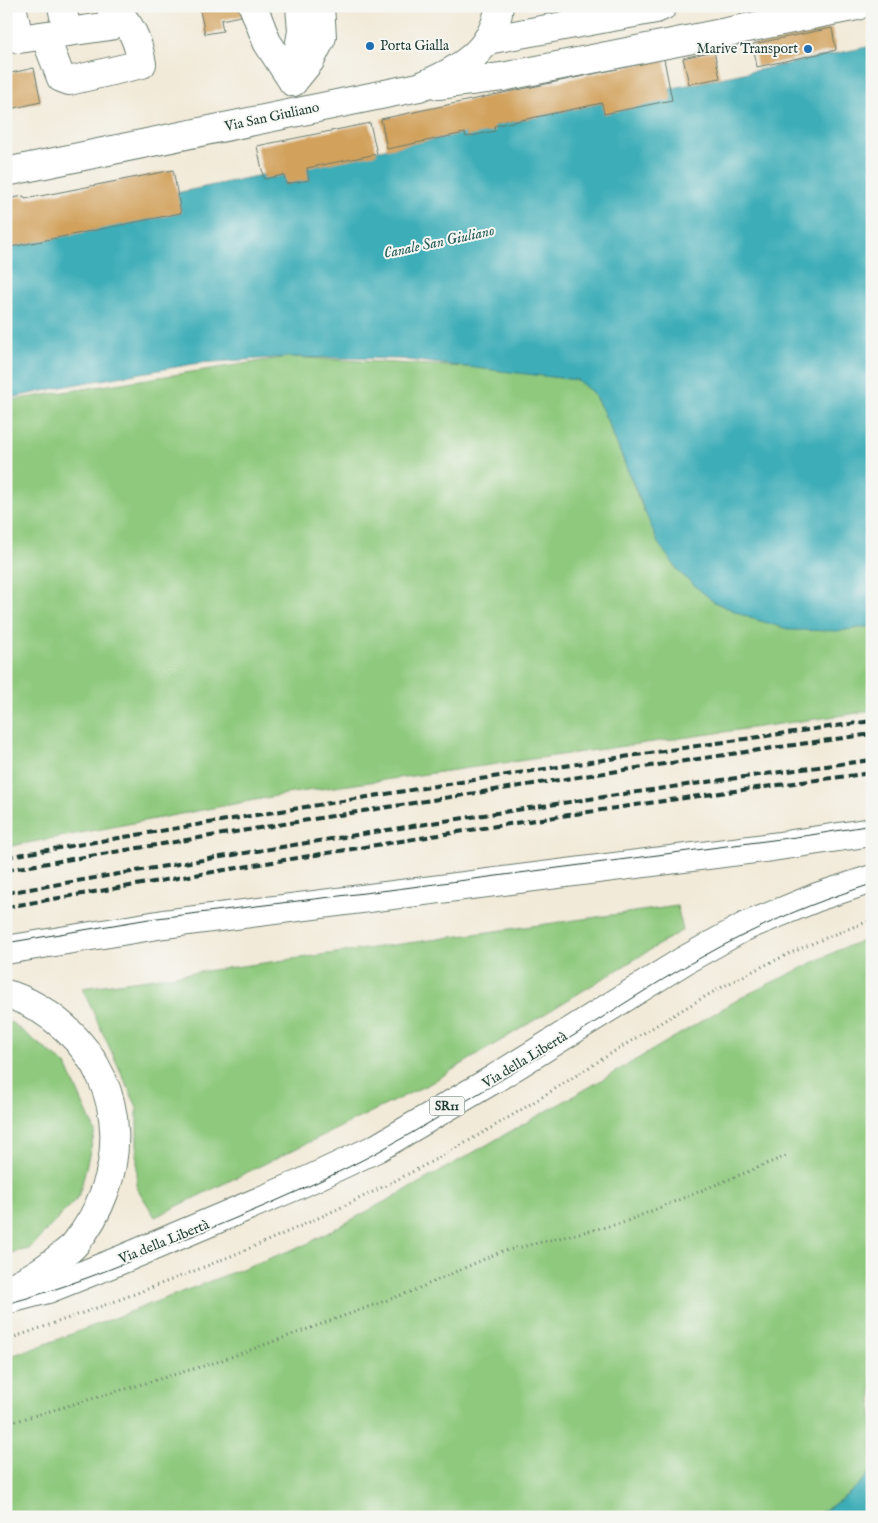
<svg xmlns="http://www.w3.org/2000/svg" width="878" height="1523" font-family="'IM FELL English',serif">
<rect width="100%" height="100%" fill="#f6f6f2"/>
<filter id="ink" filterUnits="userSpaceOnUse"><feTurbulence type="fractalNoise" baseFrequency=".02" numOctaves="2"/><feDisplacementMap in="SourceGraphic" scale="10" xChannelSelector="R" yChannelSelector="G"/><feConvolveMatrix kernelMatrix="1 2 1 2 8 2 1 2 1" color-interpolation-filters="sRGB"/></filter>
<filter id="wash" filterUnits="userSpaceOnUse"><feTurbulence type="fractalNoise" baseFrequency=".0096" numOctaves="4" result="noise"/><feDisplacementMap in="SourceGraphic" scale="20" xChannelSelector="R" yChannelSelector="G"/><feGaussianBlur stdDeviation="1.12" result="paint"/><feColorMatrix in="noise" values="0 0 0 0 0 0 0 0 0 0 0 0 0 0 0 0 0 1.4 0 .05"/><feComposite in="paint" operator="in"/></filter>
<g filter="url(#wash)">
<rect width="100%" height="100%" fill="#f2ead8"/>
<!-- green -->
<g fill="#8ec97d" stroke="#568358">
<polygon points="288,357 483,368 577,380 593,393 604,413 644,511 680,573 714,602 750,618 839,631 872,626 872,711 292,793 6,847 6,401"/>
<polygon points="677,906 683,930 431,1083 155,1217 137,1188 137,1107 82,988"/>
<path d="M872,937V1470C854,1492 836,1504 812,1517H6V1357L30,1350L307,1244L419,1183L600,1081L744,996L843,948Z"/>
<polygon points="6,1022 12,1023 66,1065 95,1131 79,1196 29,1249 6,1254"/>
</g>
<!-- water -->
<g fill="#3dadb8" stroke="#2e7576">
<polygon points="872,46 872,626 839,631 791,630 750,618 714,602 680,573 658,543 604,413 593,393 577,380 400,359 288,357 199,363 66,386 6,399 6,229"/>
<path d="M872,1470V1517H812C836,1505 855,1491 872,1470Z"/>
</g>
<g id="blocks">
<!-- building -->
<g fill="#d2a25d">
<polygon points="199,6 242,6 245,15 221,20 223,31 205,34"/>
<polygon points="832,28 836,50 757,67 753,44"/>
<polygon points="714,51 720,78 689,84 683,58"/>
<polygon points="664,59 672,100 604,114 602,103 494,126 495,131 466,137 465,133 387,149 381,119"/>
<polygon points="34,68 41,102 6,110 6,74"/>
<polygon points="370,123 377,154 307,168 309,180 286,184 284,175 264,179 257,146"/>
<polygon points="173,170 181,213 6,248 6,199 24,196 25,199"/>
</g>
</g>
</g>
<g filter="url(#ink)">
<use href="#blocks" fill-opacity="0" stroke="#697a6d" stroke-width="1"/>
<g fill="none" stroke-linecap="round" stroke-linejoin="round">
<defs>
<g id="minor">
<polyline points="12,6 19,39 110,26 113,6"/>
<polyline points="62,6 67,32"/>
<polyline points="253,6 267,42 293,82"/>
<path d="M45,36L61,78L69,81L142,64C138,40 131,24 113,8"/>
<polyline points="487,40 656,9 663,6"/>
<polyline points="295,71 302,31 300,6"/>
<polyline points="293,82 310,61 322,37 320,6"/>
<polyline points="438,85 502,77 857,6"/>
<path d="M6,172L419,87C456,72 495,51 499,6"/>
</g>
<g id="highway">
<polyline points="6,950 164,924 772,847 872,832"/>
<path d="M6,994C29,1000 47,1012 65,1028C130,1087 128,1178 75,1244C71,1249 65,1253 60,1257C43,1271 32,1277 12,1287"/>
<polyline points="6,1300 48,1289 123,1259 300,1184 377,1148 494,1079 685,960 744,927 820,896 872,879"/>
</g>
</defs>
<!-- minor casing -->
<use href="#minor" stroke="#697a6d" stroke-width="30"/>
<!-- highway casing -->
<use href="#highway" stroke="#697a6d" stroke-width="30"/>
<!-- path -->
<g stroke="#697a6d" stroke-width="3" stroke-dasharray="1 4" stroke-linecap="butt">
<path d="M6,1340C160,1287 314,1228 456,1148C548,1097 634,1035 726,985C773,960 822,938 872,920"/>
<polyline points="6,1424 217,1362 415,1290 500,1252 622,1223 786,1156"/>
</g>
<!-- minor -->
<use href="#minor" stroke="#fff" stroke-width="28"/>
<!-- highway -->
<use href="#highway" stroke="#fff" stroke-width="28"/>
<!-- tram -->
<g stroke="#1f3d34" stroke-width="1">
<polyline points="6,943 149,919 389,890 811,835 872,825"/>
<path d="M6,1304C63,1289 116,1267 170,1245C239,1217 308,1189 374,1154C424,1127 472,1097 521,1068C597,1023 670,970 750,932C789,913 830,897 872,884"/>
</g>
<!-- rail -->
<g stroke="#1f3d34" stroke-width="4" stroke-dasharray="8 4" stroke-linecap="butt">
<path d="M6,857C294,808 582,761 872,721"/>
<path d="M6,870C294,822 582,774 872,734"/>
<path d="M6,893C294,844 582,797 872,760"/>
<path d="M6,907C294,858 582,809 872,773"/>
</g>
</g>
</g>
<!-- markers -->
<g fill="#1f6fb2" stroke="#f6f6f2" stroke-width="2">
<circle cx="370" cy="46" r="5"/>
<circle cx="808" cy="49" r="5"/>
</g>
<g text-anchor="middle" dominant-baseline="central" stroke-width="4" stroke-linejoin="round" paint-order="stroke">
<!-- shield labels -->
<rect fill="#f6f6f2" stroke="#60746d" stroke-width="1" x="429.5" y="1096.5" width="35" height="19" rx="4"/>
<g font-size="12" font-weight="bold" fill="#1f3d34">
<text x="447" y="1106">SR11</text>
</g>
<!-- poi labels -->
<g font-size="14" fill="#1f3d34" stroke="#f6f6f2" text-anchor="start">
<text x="380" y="46">Porta Gialla</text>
<text x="798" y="49" text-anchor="end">Marive Transport</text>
</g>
<!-- street labels -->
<g font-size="14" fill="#1f3d34" stroke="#f6f6f2">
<text transform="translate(272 117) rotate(-12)">Via San Giuliano</text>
<text transform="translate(525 1060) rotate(-31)">Via della Libertà</text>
<text transform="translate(164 1242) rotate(-22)">Via della Libertà</text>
</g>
<!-- water labels -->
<g font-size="15" font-style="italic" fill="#285f5c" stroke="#f6f6f2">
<text transform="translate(439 242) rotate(-12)">Canale San Giuliano</text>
</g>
</g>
<!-- margin -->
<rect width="878" height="1523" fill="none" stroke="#f6f6f2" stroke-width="25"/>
</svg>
